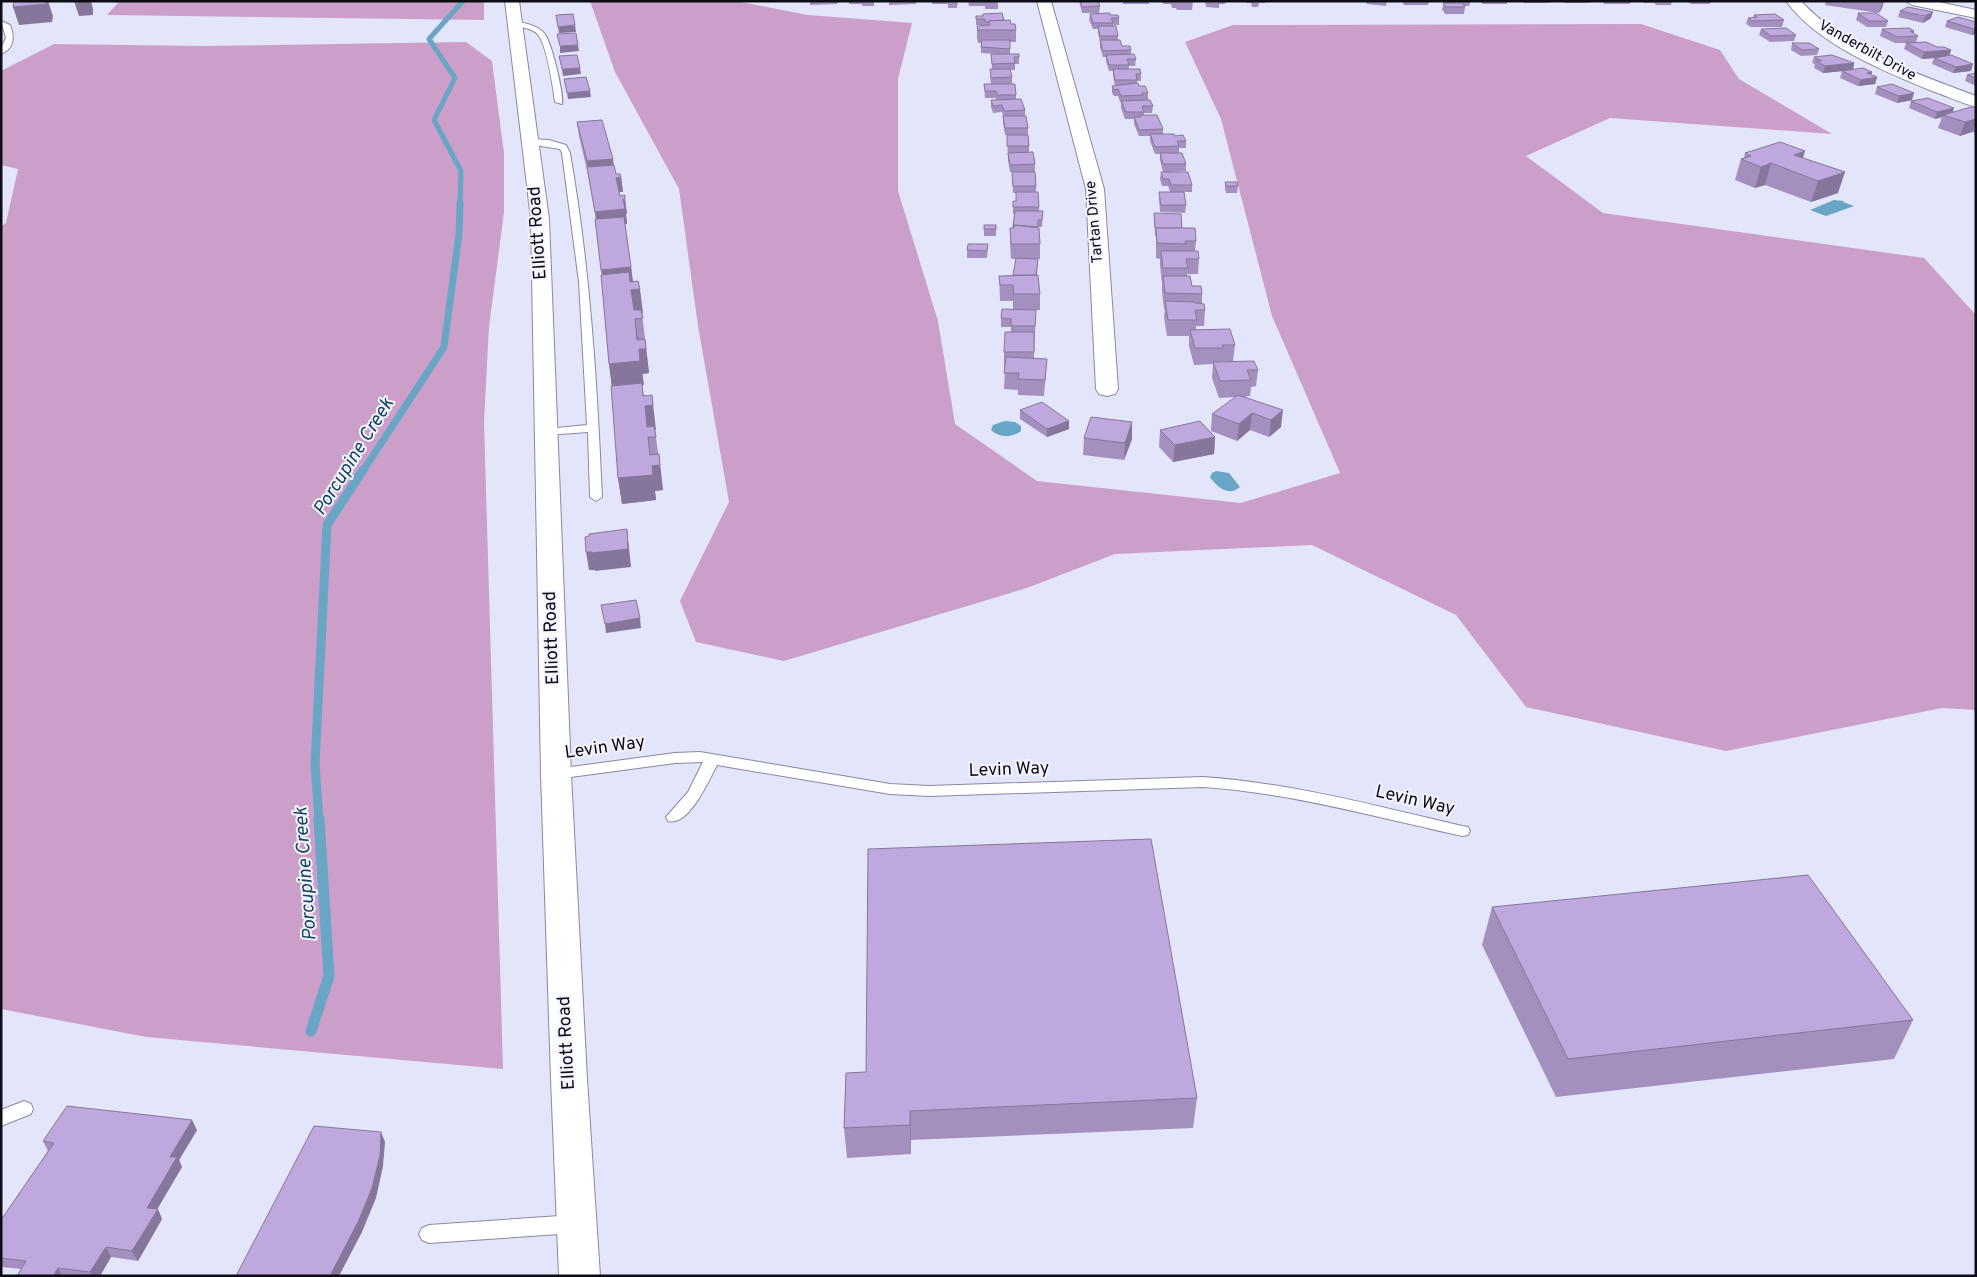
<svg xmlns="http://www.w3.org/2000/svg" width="1977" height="1277" font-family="Overpass,sans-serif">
<rect width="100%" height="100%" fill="#e3e6fb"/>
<!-- forest -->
<g fill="#cc9fc9">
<polygon points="107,1 484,1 484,20 107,15 118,3"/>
<polygon points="590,1 736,1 808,15 912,23 898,79 898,191 938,321 955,424 1037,481 1241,503 1340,473 1272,316 1221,119 1185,42 1233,25 1641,24 1720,50 1739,79 1832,134 1610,118 1526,156 1603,213 1924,258 1976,315 1976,710 1942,708 1726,751 1526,707 1456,615 1312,545 1115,554 1027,588 784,661 696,642 680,601 729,502 698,326 679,189 615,72"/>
<polygon points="466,42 492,61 504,153 504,212 489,327 484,422 503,1069 146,1037 1,1009 1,226 6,223 18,169 1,165 1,71 54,44 203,46"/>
</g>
<!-- water -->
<g fill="#69a5c5">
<polygon points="1834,200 1844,201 1843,202 1854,206 1826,216 1810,210"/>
<path d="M1005,421L1015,422L1021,426V431C1012,438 999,438 991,430L993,425Z"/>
<path d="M1216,471L1229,473L1240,487C1228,497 1217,487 1210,477L1212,473Z"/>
</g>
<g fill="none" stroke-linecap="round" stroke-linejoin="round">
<!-- stream-far3 -->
<polyline stroke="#69a5c5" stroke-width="5" points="460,204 461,171 434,120 455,78 429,39 463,1"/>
<!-- stream-far2 -->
<polyline stroke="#69a5c5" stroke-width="7" points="363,471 444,347 459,234 460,203"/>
<!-- stream-far1 -->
<polyline stroke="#69a5c5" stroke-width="9" points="319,820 315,764 327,525 363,470"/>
<!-- stream -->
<polyline stroke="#69a5c5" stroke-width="11" points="311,1031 329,976 319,819"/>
<defs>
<g id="service">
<path d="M1,21L10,25C15,37 14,49 1,54V48L6,38Z"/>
<path d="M513,22C523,22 536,25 543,32C551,38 564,94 562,104L555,102C553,87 547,48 539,36C534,28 521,27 513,26Z"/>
<path d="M531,139L549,140L566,145L570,153C590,267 597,382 602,497L596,501L590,497L588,432L546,435L540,432L546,429L587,425L579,282L562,153L560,149L528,144L527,142Z"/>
<path d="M700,752L890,784L929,786L1203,777C1291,783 1376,806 1462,826L1468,827L1470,831L1468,835L1462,836C1376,817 1291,793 1203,787L929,796L890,794L717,765C709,780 689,827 668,821L666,817L688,792L703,762L675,763L556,779L551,778L548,774L551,770L556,769L675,753Z"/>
<polygon points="24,1101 31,1104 33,1109 31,1114 1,1126 1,1110"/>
<polygon points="575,1215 582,1218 585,1224 582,1230 575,1233 429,1243 422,1240 419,1234 422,1228 429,1225"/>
</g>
<g id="minor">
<polygon points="1037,1 1051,1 1104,189 1118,389 1115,394 1107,396 1099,394 1096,389 1086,189"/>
<path d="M1786,1H1801C1846,50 1915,73 1976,96V107C1961,103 1947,96 1932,91C1884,71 1818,45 1786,1Z"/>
<polygon points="1905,1 1934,1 1976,10 1976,18 1912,5"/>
</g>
<polygon id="tertiary" points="505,1 519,1 549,219 571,774 587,1079 600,1276 559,1276 551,1079 541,774 531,219"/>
</defs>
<!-- service casing -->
<use href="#service" stroke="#8789a2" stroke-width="2"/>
<!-- minor casing -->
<use href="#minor" stroke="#8789a2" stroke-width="2"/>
<!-- tertiary casing -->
<use href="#tertiary" stroke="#8789a2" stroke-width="2"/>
<!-- service -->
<use href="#service" fill="#fff" fill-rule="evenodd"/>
<!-- minor -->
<use href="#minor" fill="#fff" fill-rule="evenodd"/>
<!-- tertiary -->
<use href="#tertiary" fill="#fff" fill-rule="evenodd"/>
</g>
<!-- wall -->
<g fill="#a490be">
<polygon points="810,1 838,1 837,4 810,5"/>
<polygon points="849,1 874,1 874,6 862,6 862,4 849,4"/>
<polygon points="889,1 916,1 916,4 889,5"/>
<polygon points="932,1 958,1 957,8 948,8 948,4 932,4"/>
<polygon points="968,1 998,1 998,9 985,9 985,6 969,6"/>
<polygon points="1079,1 1098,1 1100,6 1099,13 1082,13"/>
<rect x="1123" y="1" width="26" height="3"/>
<polygon points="1162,1 1193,1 1192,10 1177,10 1176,8 1172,8 1171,4 1163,4"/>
<polygon points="1205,1 1226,1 1225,4 1219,4 1219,8 1206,7"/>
<polygon points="1246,1 1265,1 1265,3 1259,3 1258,7 1252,7 1251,3 1246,3"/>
<polygon points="1365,1 1387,1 1386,6 1367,4"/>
<polygon points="1402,1 1429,1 1428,5 1404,5"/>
<polygon points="1442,1 1471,1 1469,6 1463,6 1465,7 1464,14 1445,14 1442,9 1444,3"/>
<polygon points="1481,1 1507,1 1507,4 1482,4"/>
<polygon points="1522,1 1550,1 1549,3 1524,3"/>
<polygon points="1563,1 1590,1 1589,3 1565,3"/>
<polygon points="1602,1 1631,1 1630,4 1604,4"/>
<polygon points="1642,1 1672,1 1671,5 1656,5 1654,3 1644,3"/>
<polygon points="1682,1 1711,1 1710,4 1691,4 1687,1"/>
<polygon points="1826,1 1884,1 1882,8 1879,13 1825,5"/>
<polygon points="1900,11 1931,18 1923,23 1898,17"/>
<polygon points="1858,13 1888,21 1886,27 1867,27 1856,20"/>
<polygon points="983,14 1004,20 1011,24 1016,30 1016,42 1010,42 1010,54 1019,57 1019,64 1015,64 1015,70 1010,70 1012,77 1012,84 991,84 990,76 990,69 992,69 991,54 996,54 981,53 981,43 978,43 977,38 977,26 985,25 976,25 976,16 983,16"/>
<polygon points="1090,14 1110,15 1119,18 1119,25 1113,25 1113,26 1118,36 1118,40 1122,46 1131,50 1131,54 1136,59 1135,66 1129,66 1129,69 1141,74 1141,81 1137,81 1137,84 1148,93 1148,100 1142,100 1153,106 1152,113 1144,113 1144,115 1163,129 1163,134 1175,136 1186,141 1186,148 1179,148 1179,153 1186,164 1186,171 1163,172 1160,160 1160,154 1155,154 1150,141 1150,136 1139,136 1134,124 1134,119 1125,119 1121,108 1121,102 1120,102 1118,96 1114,96 1112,93 1112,86 1115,86 1113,76 1113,71 1109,71 1106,61 1106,57 1103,57 1100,47 1100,42 1098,33 1098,29 1093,29 1089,20"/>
<polygon points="1754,15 1784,20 1782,27 1751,27 1746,24 1748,18 1753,18"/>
<polygon points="1947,21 1976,22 1976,34 1972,35 1945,27"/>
<polygon points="1761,29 1796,35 1794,41 1770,42 1759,35"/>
<polygon points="1882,29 1914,31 1913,34 1918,36 1916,42 1951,50 1949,56 1971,71 1953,73 1932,64 1934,58 1922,59 1904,49 1906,43 1911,43 1895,43 1880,36"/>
<polygon points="1792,43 1819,49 1817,55 1801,56 1791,50"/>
<polygon points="1814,57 1854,63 1853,70 1823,73 1814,68 1815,64 1812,63"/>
<polygon points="1842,71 1872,72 1871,75 1877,77 1875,84 1858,86 1840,78"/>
<polygon points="1976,73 1976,86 1965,81 1967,75"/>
<polygon points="984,84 1016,95 1016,99 1025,110 1025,116 1028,128 1028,135 1005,135 1003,123 1003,116 1002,112 993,113 991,107 991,100 996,100 996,98 985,98"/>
<polygon points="1877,87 1912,100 1897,103 1875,94"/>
<polygon points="1911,101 1953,112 1976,108 1976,133 1972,132 1960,136 1938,128 1942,117 1935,119 1909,108"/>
<polygon points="577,122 614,165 616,174 621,177 623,192 619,192 620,196 625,199 627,214 626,214 627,224 625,224 633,281 643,313 642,313 649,373 642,374 644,385 642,385 644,396 656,430 655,430 663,490 655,491 656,500 622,504 618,478 612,386 609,364 602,275 596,219 587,170 579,136"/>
<polygon points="1007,135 1029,146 1029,153 1035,164 1035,172 1010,172 1008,160"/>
<polygon points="1745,153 1803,158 1838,193 1811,202 1765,185 1755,188 1735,180 1741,159 1744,158"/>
<polygon points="1012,172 1036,186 1036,192 1039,207 1039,211 1043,211 1042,227 1038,227 1040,244 1040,259 1038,259 1037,275 1040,294 1040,310 1036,310 1034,358 1047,359 1044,396 1018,395 1018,390 1004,389 1005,368 1004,368 1004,352 1011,332 1011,327 1001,327 1001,318 1013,309 1013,301 1000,301 999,276 1013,276 1016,259 1011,259 1010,243 1013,228 1014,214 1013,214 1013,201 1016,201 1016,193 1013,193"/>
<polygon points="1161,172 1192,185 1192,192 1184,192 1186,205 1185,213 1160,212 1159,199 1159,192 1170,192 1168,186 1162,186 1160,179"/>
<polygon points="1225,182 1238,186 1237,193 1226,193 1225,189"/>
<polygon points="1154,213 1182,228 1196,241 1195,251 1199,259 1198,274 1187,274 1187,276 1192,286 1202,294 1202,303 1205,310 1204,326 1196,326 1196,329 1235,345 1233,361 1221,361 1221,362 1258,370 1256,386 1251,387 1250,396 1243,397 1281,427 1269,437 1250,430 1237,441 1211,431 1212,414 1236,397 1219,398 1212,378 1213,364 1194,365 1189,346 1189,336 1167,336 1164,317 1165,309 1164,309 1162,291 1162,283 1160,266 1160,259 1156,258 1156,236 1155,236"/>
<rect x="984" y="225" width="12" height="11"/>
<polygon points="988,244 987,258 967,258 967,250"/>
<polygon points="1020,410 1069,421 1069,429 1047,437 1020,419"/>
<polygon points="1160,430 1215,437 1214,454 1173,462 1159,447"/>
<polygon points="1084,438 1132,439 1124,460 1083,455"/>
<polygon points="1492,907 1913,1020 1894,1059 1556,1097 1482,945"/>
<polygon points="846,1073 1197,1098 1193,1128 911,1140 911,1154 847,1158 844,1128"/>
<polygon points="197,1130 179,1160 182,1167 157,1209 162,1219 138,1261 111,1257 100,1276 17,1276 21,1269 1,1267 1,1220 48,1151 43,1141"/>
</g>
<!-- shaded-wall -->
<g fill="#86769b">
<polygon points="48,1 53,16 52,22 19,25 13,7"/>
<polygon points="74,1 91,1 93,9 93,15 79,16"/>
<polygon points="1883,1 1884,1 1882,8 1879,13"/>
<polygon points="1933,12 1931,18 1923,23 1925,16"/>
<polygon points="575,25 576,32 559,33 558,27"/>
<polygon points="1976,28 1976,34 1972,35 1974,29"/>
<polygon points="578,45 579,51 560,53 560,46"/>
<polygon points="1951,50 1949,57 1922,59 1924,52"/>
<polygon points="1854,63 1853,70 1823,73 1825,66"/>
<polygon points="1973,64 1971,71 1953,73 1956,67"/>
<polygon points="580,68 581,74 563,76 562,69"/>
<polygon points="1872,72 1870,78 1877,77 1875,84 1858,86 1861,80 1867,73"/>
<polygon points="590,91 591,97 568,99 567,93"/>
<polygon points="1914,93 1912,100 1897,103 1899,96"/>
<polygon points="1954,108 1952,115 1943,115 1942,117 1935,119 1937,112"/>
<polygon points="1976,119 1976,122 1972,132 1960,136 1965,122"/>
<polygon points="1805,151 1799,172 1794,155"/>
<polygon points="613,159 615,173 589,176 587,161"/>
<polygon points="1771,163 1765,185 1755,188 1761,167"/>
<polygon points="1845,172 1838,193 1811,202 1818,181"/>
<polygon points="621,177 623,192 618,192 616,178"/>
<polygon points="623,199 625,199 627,214 626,214 627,224 597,227 595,212"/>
<polygon points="631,267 633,283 604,286 601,270"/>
<polygon points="640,289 643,313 635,313 635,319 631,290"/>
<polygon points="635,319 644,385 642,385 645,406 652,395 656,430 655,430 659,462 655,430 648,431 612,388 609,364"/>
<polygon points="645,339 649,373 642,374 639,349"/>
<polygon points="1283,410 1281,427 1269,437 1271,420"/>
<polygon points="1252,413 1250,430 1237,441 1239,424"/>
<polygon points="1069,421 1069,429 1047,437 1047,429"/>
<polygon points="1132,422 1132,439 1124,460 1125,443"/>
<polygon points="648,437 652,466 659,454 663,490 655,491 656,500 622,504 618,478"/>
<polygon points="1215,437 1214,454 1173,462 1175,445"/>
<polygon points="627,529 631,567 595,571 595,570 589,570 586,552"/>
<polygon points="640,618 641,628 606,633 605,624"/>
<polygon points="910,1111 911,1140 911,1154 910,1125"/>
<polygon points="192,1120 197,1130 179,1160 182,1167 152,1218 147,1208 170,1157"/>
<polygon points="381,1132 385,1142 383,1166 376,1198 362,1232 339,1276 330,1276"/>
<polygon points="158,1209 162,1219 138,1261 132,1251"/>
<polygon points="106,1247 111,1257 100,1276 92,1276 90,1272"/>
<polygon points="58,1268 62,1276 53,1276"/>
</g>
<!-- building -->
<g fill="#bfa8dd" stroke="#86769b">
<polygon points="14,1 47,1 46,4 13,7"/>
<polygon points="1080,1 1098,1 1100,6 1082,7"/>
<polygon points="1443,3 1462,3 1465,7 1446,7"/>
<polygon points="1908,7 1933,12 1925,16 1900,11"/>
<polygon points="1002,13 1004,20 989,21 989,22 985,22 985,19 976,19 976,16 983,16 983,14"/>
<polygon points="1110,13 1110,15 1118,15 1119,18 1111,18 1113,23 1093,23 1090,14"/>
<polygon points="1858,13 1876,13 1888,21 1869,21"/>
<polygon points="573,14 575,25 558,27 556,15"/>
<polygon points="1775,14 1784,20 1752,21 1748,18 1757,17 1754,15"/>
<polygon points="1958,17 1976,22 1976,28 1974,29 1947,21"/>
<polygon points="1010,20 1011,24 1015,24 1016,30 978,30 977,26 990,25 989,21"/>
<polygon points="1098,26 1116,26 1118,36 1100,36"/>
<polygon points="1786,28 1796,35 1771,36 1761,29"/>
<polygon points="1909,28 1914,31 1910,31 1918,36 1897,37 1882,29"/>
<polygon points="576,33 578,45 560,46 557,34"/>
<polygon points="982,40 1010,40 1010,49 981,47"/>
<polygon points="1100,40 1120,40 1122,46 1130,46 1131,50 1103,51"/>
<polygon points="1926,42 1937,47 1944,47 1951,50 1924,52 1906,43"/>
<polygon points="1792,43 1809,43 1819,49 1802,50"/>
<polygon points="991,54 1019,54 1019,57 1014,57 1015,63 992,64"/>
<polygon points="1134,54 1136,59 1127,59 1129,65 1109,65 1106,55"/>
<polygon points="577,55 580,68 562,69 559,56"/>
<polygon points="1832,55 1854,63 1825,66 1816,61 1822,61 1814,57"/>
<polygon points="1951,55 1973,64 1956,67 1934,58"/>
<polygon points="1863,68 1872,72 1867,73 1877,77 1861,80 1842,71"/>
<polygon points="990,69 1010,69 1012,77 991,78"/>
<polygon points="1113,69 1140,69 1141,74 1136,74 1137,80 1115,80"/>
<polygon points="1976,73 1976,78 1967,75"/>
<polygon points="586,77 590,91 567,93 564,79"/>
<polygon points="1138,83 1139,86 1145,86 1148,93 1142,93 1143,95 1121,96 1118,89 1114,90 1112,86"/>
<polygon points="984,84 1015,84 1016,95 997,95 996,91 985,91"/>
<polygon points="1892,84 1914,93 1899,96 1877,87"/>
<polygon points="1928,98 1954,108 1937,112 1911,101"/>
<polygon points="1021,99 1025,110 1004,111 1002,105 993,106 991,100"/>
<polygon points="1150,100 1153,106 1142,106 1144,112 1126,112 1121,101"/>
<polygon points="1971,107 1976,108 1976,119 1965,122 1943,115"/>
<polygon points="1140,115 1157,115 1163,129 1139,130 1134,117 1141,117"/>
<polygon points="1003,116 1026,116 1028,128 1005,128"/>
<polygon points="602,120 613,159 587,161 577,122"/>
<polygon points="1150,134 1174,134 1175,136 1183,135 1186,141 1177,141 1179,146 1155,147"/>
<polygon points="1007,135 1028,135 1029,146 1007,146"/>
<polygon points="1780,142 1805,151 1794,155 1845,172 1818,181 1771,163 1761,167 1741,159 1751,156 1745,153"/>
<polygon points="1033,152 1035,164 1010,165 1008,153"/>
<polygon points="1160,153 1182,153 1186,164 1163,164"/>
<polygon points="614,165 616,174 620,174 621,177 616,178 620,196 625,195 625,199 623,199 625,209 595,212 587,167"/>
<polygon points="1012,172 1035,172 1036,186 1013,186"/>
<polygon points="1161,172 1188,172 1192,185 1171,185 1169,179 1163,179"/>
<polygon points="1225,182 1237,182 1238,186 1226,186"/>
<polygon points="1016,192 1038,192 1039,207 1013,207 1013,201 1016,201"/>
<polygon points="1159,192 1184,192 1186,205 1161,205"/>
<polygon points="1015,211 1043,211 1042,220 1038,220 1038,227 1014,225 1014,227 1013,227"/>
<polygon points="1154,213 1181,214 1182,228 1155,228"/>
<polygon points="624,217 631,267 601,270 595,219"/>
<rect x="984" y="225" width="12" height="4"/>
<polygon points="1014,225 1039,228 1040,244 1011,244 1010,228 1014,228"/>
<polygon points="1156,228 1195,228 1196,241 1185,241 1186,244 1157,243"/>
<polygon points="968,244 988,244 987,251 967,250"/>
<polygon points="1161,251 1198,251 1199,259 1186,259 1188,268 1163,268"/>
<polygon points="1016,258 1038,259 1036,275 1013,275"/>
<polygon points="629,272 630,282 638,281 640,289 631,290 634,310 641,310 643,318 635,319 637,340 645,339 646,349 639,349 640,361 609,364 601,275"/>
<polygon points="1038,275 1040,294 1014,294 1013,285 1000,285 999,276"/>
<polygon points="1163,276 1190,276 1192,286 1201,286 1202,294 1165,293"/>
<polygon points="1165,301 1194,302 1195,303 1204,304 1205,310 1195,310 1197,320 1168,320"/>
<polygon points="1002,309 1036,310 1035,326 1011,326 1011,319 1001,318"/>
<polygon points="1230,329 1235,345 1222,345 1223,348 1195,348 1190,330"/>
<polygon points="1005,332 1034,332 1034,352 1004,352"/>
<polygon points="1006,357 1047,359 1045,380 1018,379 1019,373 1004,373"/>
<polygon points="1254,361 1258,370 1247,370 1251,380 1220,381 1213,362"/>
<polygon points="642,383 643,396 652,395 653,405 645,406 647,427 654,426 656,437 648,437 650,455 659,454 660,465 652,466 653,475 618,478 611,386"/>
<polygon points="1238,395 1283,410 1271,420 1252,413 1239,424 1212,414"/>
<polygon points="1042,402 1069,421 1047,429 1020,410"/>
<polygon points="1091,417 1132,422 1125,443 1084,438"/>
<polygon points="1200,421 1215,437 1175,445 1160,430"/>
<polygon points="627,529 628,549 592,553 592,552 586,552 585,537 589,536 589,534"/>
<polygon points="636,600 640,618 605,624 601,605"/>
<polygon points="1151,839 1197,1098 910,1111 910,1125 844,1128 846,1073 866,1072 868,849"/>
<polygon points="1808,875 1913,1020 1568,1059 1492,907"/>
<polygon points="67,1106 192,1120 170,1157 177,1157 147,1208 158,1209 132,1251 106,1247 90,1272 58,1268 53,1276 17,1276 26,1261 1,1258 1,1220 54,1143 43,1141"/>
<polygon points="314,1126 381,1132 380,1155 372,1188 358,1222 330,1276 236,1276"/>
</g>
<g text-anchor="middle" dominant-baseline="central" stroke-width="4" stroke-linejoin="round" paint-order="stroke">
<!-- far-street labels -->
<g font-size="15" fill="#0c0c15" stroke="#f3f4ff">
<text transform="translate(1867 51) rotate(29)">Vanderbilt Drive</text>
<text transform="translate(1095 222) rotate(-95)">Tartan Drive</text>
</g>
<!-- street labels -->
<g font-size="18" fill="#0c0c15" stroke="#f3f4ff">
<text transform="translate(538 233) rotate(-94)">Elliott Road</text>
<text transform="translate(552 638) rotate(-92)">Elliott Road</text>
<text transform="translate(605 748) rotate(-8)">Levin Way</text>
<text transform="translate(1009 770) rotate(-2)">Levin Way</text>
<text transform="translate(1415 801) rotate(13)">Levin Way</text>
<text transform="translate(567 1043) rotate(-93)">Elliott Road</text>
</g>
<!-- water labels -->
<g font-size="19" font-style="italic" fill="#12445b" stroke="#f3f4ff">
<text transform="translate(354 457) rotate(-58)">Porcupine Creek</text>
<text transform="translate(306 874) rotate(-94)">Porcupine Creek</text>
</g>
</g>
<!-- border -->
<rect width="1977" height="1277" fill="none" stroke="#0c0c15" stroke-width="5"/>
</svg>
